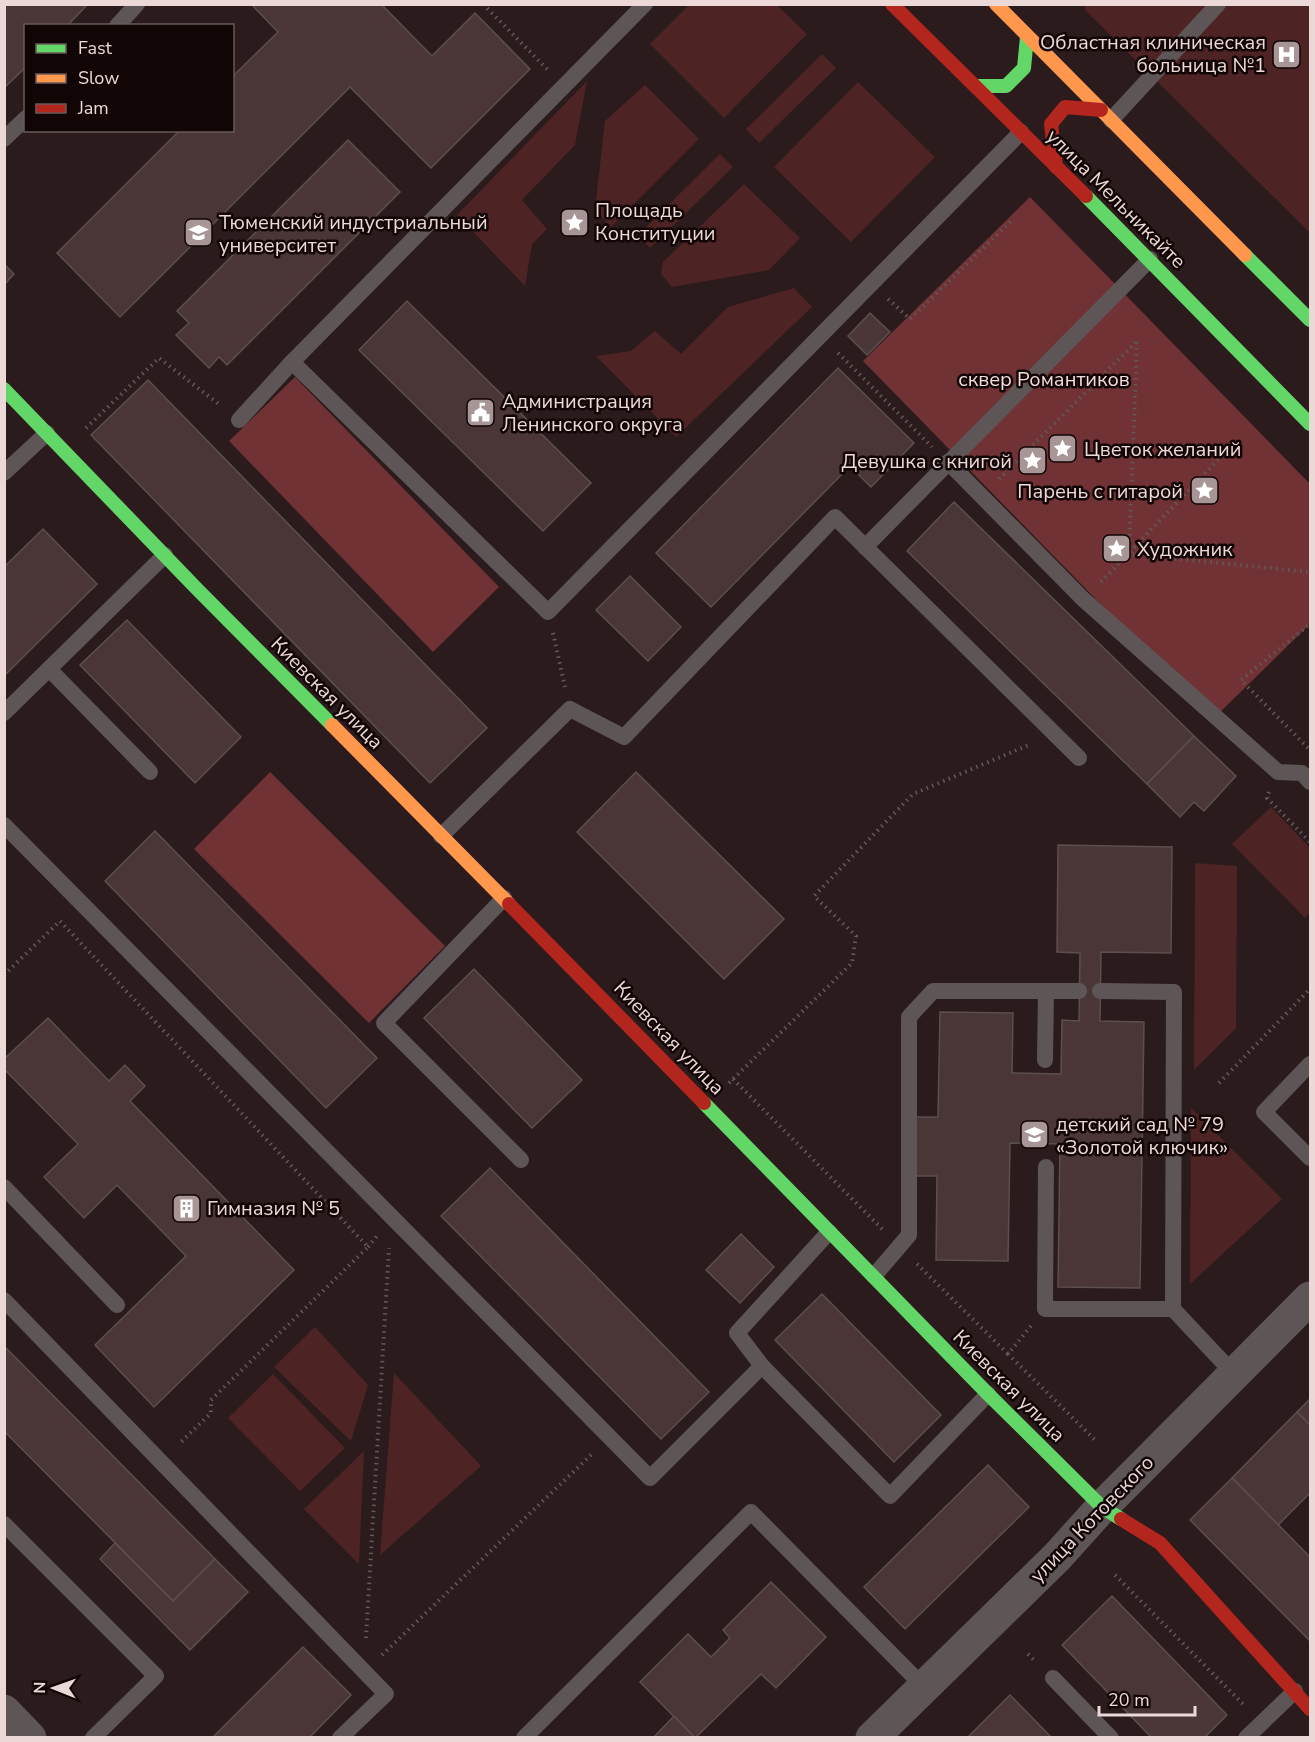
<svg xmlns="http://www.w3.org/2000/svg" width="1315" height="1742" font-family="'Nunito Sans',sans-serif">
<rect width="100%" height="100%" fill="#2b1b1c"/>
<!-- green -->
<g fill="#4e2324">
<polygon points="689,5 777,5 807,34 724,118 650,44"/>
<polygon points="1085,5 1310,5 1310,233 1085,10"/>
<polygon points="822,54 836,68 759,143 746,129"/>
<polygon points="587,81 575,145 522,200 547,229 532,244 525,286 457,215"/>
<polygon points="858,82 935,157 851,242 774,167"/>
<polygon points="645,85 699,139 611,227 595,209 605,121"/>
<polygon points="720,154 733,167 650,248 638,235"/>
<polygon points="744,184 800,238 769,270 672,287 661,274 663,262"/>
<polygon points="794,288 812,307 676,437 596,356 631,351 655,331 681,354 728,307"/>
<polygon points="1271,807 1310,848 1310,912 1305,918 1232,844"/>
<polygon points="1195,863 1237,866 1236,1028 1194,1070"/>
<polygon points="1191,1108 1282,1199 1190,1284"/>
<polygon points="315,1327 368,1385 351,1441 274,1367"/>
<polygon points="394,1373 481,1466 380,1555"/>
<polygon points="273,1374 345,1448 300,1491 228,1418"/>
<polygon points="364,1451 359,1564 304,1509"/>
</g>
<!-- forest -->
<g fill="#703234">
<polygon points="1030,197 1310,484 1310,624 1213,719 863,361"/>
<polygon points="295,377 499,587 433,652 229,441"/>
<polygon points="270,772 445,946 369,1023 194,849"/>
</g>
<!-- building -->
<g fill="#4a3636" stroke="#5c4f4f" stroke-width="1.5">
<polygon points="4,4 88,4 67,26 26,26 26,67 4,88"/>
<polygon points="251,4 381,4 432,56 475,13 530,69 431,168 350,87 120,317 57,253 180,130 232,130 232,77 278,32"/>
<polygon points="348,140 400,192 227,365 219,357 209,368 176,335 189,323 177,311"/>
<polygon points="4,264 14,274 4,285"/>
<polygon points="407,301 591,483 543,531 359,350"/>
<polygon points="870,313 890,332 867,355 848,336"/>
<polygon points="838,368 914,443 871,487 850,466 711,607 656,553"/>
<polygon points="148,380 487,728 430,783 91,435"/>
<polygon points="954,502 1194,736 1147,784 907,551"/>
<polygon points="43,529 97,584 4,676 4,567"/>
<polygon points="630,576 681,627 648,661 596,610"/>
<polygon points="127,620 241,737 195,783 80,665"/>
<polygon points="1194,736 1236,776 1204,811 1194,802 1180,817 1147,784"/>
<polygon points="636,772 784,919 724,979 577,832"/>
<polygon points="155,831 377,1058 326,1108 105,881"/>
<polygon points="1058,845 1172,847 1171,953 1101,952 1100,1021 1144,1022 1140,1288 1058,1287 1060,1144 1010,1143 1008,1261 936,1260 937,1176 915,1176 916,1117 938,1117 940,1012 1013,1013 1012,1073 1061,1074 1062,1020 1079,1021 1080,953 1057,952"/>
<polygon points="474,969 582,1080 532,1128 424,1018"/>
<polygon points="48,1018 109,1081 125,1065 145,1086 130,1101 294,1270 154,1407 95,1345 186,1256 117,1185 84,1218 44,1177 78,1144 4,1069 4,1059"/>
<polygon points="490,1168 709,1392 661,1439 441,1216"/>
<polygon points="741,1234 774,1267 740,1303 706,1270"/>
<polygon points="822,1294 941,1415 894,1462 775,1340"/>
<polygon points="4,1346 215,1559 173,1601 4,1431"/>
<polygon points="1310,1399 1310,1425 1297,1412"/>
<polygon points="1297,1412 1310,1425 1310,1493 1278,1525 1232,1478"/>
<polygon points="988,1465 1029,1507 905,1629 864,1587"/>
<polygon points="1232,1478 1310,1557 1310,1641 1190,1520"/>
<polygon points="115,1543 173,1601 215,1559 248,1592 190,1650 100,1559"/>
<polygon points="771,1582 826,1637 776,1688 761,1674 695,1738 640,1682 688,1634 711,1657 730,1638 723,1630"/>
<polygon points="1112,1596 1227,1715 1204,1738 1152,1738 1062,1645"/>
<polygon points="303,1647 351,1695 309,1738 212,1738"/>
<polygon points="1010,1695 1052,1738 967,1738"/>
<polygon points="674,1716 695,1738 653,1738"/>
</g>
<g fill="none" stroke-linecap="round" stroke-linejoin="round">
<!-- path -->
<g stroke="#625959" stroke-width="4" stroke-dasharray="1.5 4.5" stroke-linecap="butt">
<polyline points="483,4 548,70"/>
<polyline points="888,299 910,319 1012,220"/>
<polyline points="1137,342 1129,554 1310,572"/>
<polyline points="838,353 932,447"/>
<polyline points="86,428 159,358 220,405"/>
<polyline points="999,479 1136,342"/>
<polyline points="1101,582 1232,445"/>
<polyline points="553,633 565,687"/>
<polyline points="1308,748 1241,680 1310,624"/>
<polyline points="1269,792 1267,798 1310,842"/>
<polyline points="4,975 60,921 368,1247 211,1400 211,1413 179,1444"/>
<polyline points="733,1079 882,1229"/>
<polyline points="729,1083 852,963 856,936 814,896 913,794 1031,744"/>
<polyline points="1219,1083 1310,989"/>
<polyline points="368,1247 377,1236"/>
<polyline points="917,1264 1008,1354"/>
<polyline points="1031,1326 1008,1354 1097,1442"/>
<polyline points="1115,1575 1245,1706"/>
<polyline points="366,1638 389,1248"/>
<polyline points="1028,1654 1036,1662"/>
<polyline points="382,1655 593,1453"/>
</g>
<!-- lane -->
<g stroke="#5e5656" stroke-width="16">
<polyline points="117,26 137,4"/>
<polyline points="1111,120 1218,4"/>
<polyline points="4,139 26,118"/>
<polyline points="292,362 548,612 1021,132"/>
<polyline points="239,420 292,362 645,4"/>
<polyline points="948,462 1083,599 1278,772 1302,773 1310,782"/>
<polyline points="4,473 47,433"/>
<polyline points="865,547 1150,259"/>
<polyline points="49,669 150,772"/>
<polyline points="4,713 165,555"/>
<polyline points="4,825 650,1478 762,1366"/>
<polyline points="441,836 570,709 624,737 835,517 1079,758"/>
<polyline points="504,898 384,1023 521,1160"/>
<polyline points="1046,991 1079,991"/>
<polyline points="1310,1064 1264,1112 1310,1158"/>
<polyline points="1046,1167 1045,1309 1173,1309 1174,992 1100,991"/>
<polyline points="4,1187 117,1305"/>
<polyline points="829,1232 737,1333 762,1366 890,1496 988,1394"/>
<polyline points="874,1276 909,1235 909,1017 933,991 1046,991 1045,1060"/>
<polyline points="4,1300 386,1694 340,1738"/>
<polyline points="1173,1309 1234,1374"/>
<polyline points="4,1524 156,1676 93,1738"/>
<polyline points="1053,1678 1111,1738"/>
<polyline points="524,1738 751,1512 923,1686"/>
<polyline points="1246,1738 1295,1691"/>
</g>
<!-- street -->
<g stroke="#5e5656" stroke-width="33">
<polyline points="4,1711 30,1738"/>
<polyline points="872,1738 1057,1557 1102,1507 1310,1298"/>
</g>
<!-- fast -->
<g stroke="#63d668" stroke-width="14">
<polyline points="976,86 1006,86 1024,68 1027,37"/>
<polyline points="1086,196 1310,424"/>
<polyline points="1245,255 1310,320"/>
<polyline points="4,389 197,589 332,725"/>
<polyline points="704,1103 988,1394 1102,1507 1121,1519"/>
</g>
<!-- slow -->
<g stroke="#ff974d" stroke-width="14">
<polyline points="996,4 1245,255"/>
<polyline points="332,725 509,904"/>
</g>
<!-- jam -->
<g stroke="#b3261e" stroke-width="14">
<polyline points="892,4 1086,196"/>
<polyline points="1056,167 1051,124 1065,107 1101,110"/>
<polyline points="509,904 704,1103"/>
<polyline points="1121,1519 1160,1543 1310,1709"/>
</g>
</g>
<!-- icons -->
<defs>
<symbol id="hospital-square" viewBox="-11 -11 22 22"><rect x="-9" y="-9" width="18" height="18" rx="4" fill="#a89696" stroke="#110505"/><path d="M-5-5h3v3.5h4V-5h3V5h-3V1.5h-4V5h-3Z" fill="#fff"/></symbol>
<symbol id="sight-square" viewBox="-11 -11 22 22"><rect x="-9" y="-9" width="18" height="18" rx="4" fill="#a89696" stroke="#110505"/><path d="M0-6L1.8-2.2L6-1.7L2.9 1.2L3.7 5.4L0 3.3L-3.7 5.4L-2.9 1.2L-6-1.7L-1.8-2.2Z" fill="#fff"/></symbol>
<symbol id="university-square" viewBox="-11 -11 22 22"><rect x="-9" y="-9" width="18" height="18" rx="4" fill="#a89696" stroke="#110505"/><path d="M0-5L7-2L0 1L-7-2ZM-4 1L0 2.5L4 1V4Q0 6-4 4Z" fill="#fff"/></symbol>
<symbol id="civic-square" viewBox="-11 -11 22 22"><rect x="-9" y="-9" width="18" height="18" rx="4" fill="#a89696" stroke="#110505"/><path d="M-.6-6.5H3V-4.5H.6V-3L4-1V1h2V6H-6V1h2V-1L-.6-3ZM-1.2 2.5V6h2.4V2.5Z" fill="#fff"/></symbol>
<symbol id="school-square" viewBox="-11 -11 22 22"><rect x="-9" y="-9" width="18" height="18" rx="4" fill="#a89696" stroke="#110505"/><path d="M0-5L7-2L0 1L-7-2ZM-4 1L0 2.5L4 1V4Q0 6-4 4Z" fill="#fff"/></symbol>
<symbol id="building-square" viewBox="-11 -11 22 22"><rect x="-9" y="-9" width="18" height="18" rx="4" fill="#a89696" stroke="#110505"/><path d="M-4-6H4V6H1V3H-1V6H-4ZM-2.5-4.3h1.7v1.8h-1.7ZM.8-4.3h1.7v1.8H.8ZM-2.5-1h1.7V.8h-1.7ZM.8-1h1.7V.8H.8Z" fill="#fff"/></symbol>
</defs>
<g fill-rule="evenodd">
<use href="#hospital-square" x="1270" y="38" width="33" height="33"/>
<use href="#sight-square" x="558" y="206" width="33" height="33"/>
<use href="#university-square" x="182" y="216" width="33" height="33"/>
<use href="#civic-square" x="464" y="396" width="33" height="33"/>
<use href="#sight-square" x="1046" y="432" width="33" height="33"/>
<use href="#sight-square" x="1016" y="444" width="33" height="33"/>
<use href="#sight-square" x="1188" y="474" width="33" height="33"/>
<use href="#sight-square" x="1100" y="532" width="33" height="33"/>
<use href="#school-square" x="1018" y="1118" width="33" height="33"/>
<use href="#building-square" x="170" y="1192" width="33" height="33"/>
</g>
<g text-anchor="middle" dominant-baseline="central" stroke-width="5" stroke-linejoin="round" paint-order="stroke">
<!-- poi labels -->
<g font-size="20" fill="#ecd8d7" stroke="#110505" text-anchor="start">
<text x="1266" y="42" text-anchor="end">Областная клиническая<tspan x="1266" dy="23">больница №1</tspan></text>
<text x="595" y="210">Площадь<tspan x="595" dy="23">Конституции</tspan></text>
<text x="219" y="222">Тюменский индустриальный<tspan x="219" dy="23">университет</tspan></text>
<text x="502" y="401">Администрация<tspan x="502" dy="23">Ленинского округа</tspan></text>
<text x="1084" y="449">Цветок желаний</text>
<text x="1012" y="461" text-anchor="end">Девушка с книгой</text>
<text x="1183" y="491" text-anchor="end">Парень с гитарой</text>
<text x="1137" y="549">Художник</text>
<text x="1056" y="1124">детский сад № 79<tspan x="1056" dy="23">«Золотой ключик»</tspan></text>
<text x="207" y="1208">Гимназия № 5</text>
</g>
<!-- street labels -->
<g font-size="20" fill="#ecd8d7" stroke="#110505">
<text transform="translate(1116 199) rotate(45)">улица Мельникайте</text>
<text transform="translate(327 693) rotate(45)">Киевская улица</text>
<text transform="translate(669 1038) rotate(46)">Киевская улица</text>
<text transform="translate(1009 1386) rotate(45)">Киевская улица</text>
<text transform="translate(1092 1519) rotate(-46)">улица Котовского</text>
</g>
<!-- park labels -->
<g font-size="20" fill="#f3dcdb" stroke="#110505">
<text x="1044" y="379">сквер Романтиков</text>
</g>
</g>
<!-- border -->
<rect width="1315" height="1742" fill="none" stroke="#ecd8d7" stroke-width="12"/>
<!-- legend -->
<rect x="24" y="24" width="210" height="108" fill="#110505" stroke="#695959" stroke-width="1.5"/>
<rect x="36" y="44" width="30" height="9" fill="#63d668" stroke="#695959" stroke-width="1.5"/>
<text x="78" y="54" font-size="18" fill="#ecd8d7">Fast</text>
<rect x="36" y="74" width="30" height="9" fill="#ff974d" stroke="#695959" stroke-width="1.5"/>
<text x="78" y="84" font-size="18" fill="#ecd8d7">Slow</text>
<rect x="36" y="104" width="30" height="9" fill="#b3261e" stroke="#695959" stroke-width="1.5"/>
<text x="78" y="114" font-size="18" fill="#ecd8d7">Jam</text>
<!-- north arrow -->
<g transform="translate(54 1688) rotate(271)" stroke="#110505" stroke-width="4.5" paint-order="stroke">
<path d="M0-4.5L10 22L0 15L-10 22Z" fill="#ecd8d7"/>
<text y="-9" font-size="16" font-weight="bold" text-anchor="middle" fill="#ecd8d7">N</text>
</g>
<!-- scale -->
<path d="M1099 1706v9h96v-9" fill="none" stroke="#ecd8d7" stroke-width="3"/>
<text x="1108" y="1706" font-size="18" fill="#ecd8d7" stroke="#110505" stroke-width="4.5" paint-order="stroke">20 m</text>
</svg>
